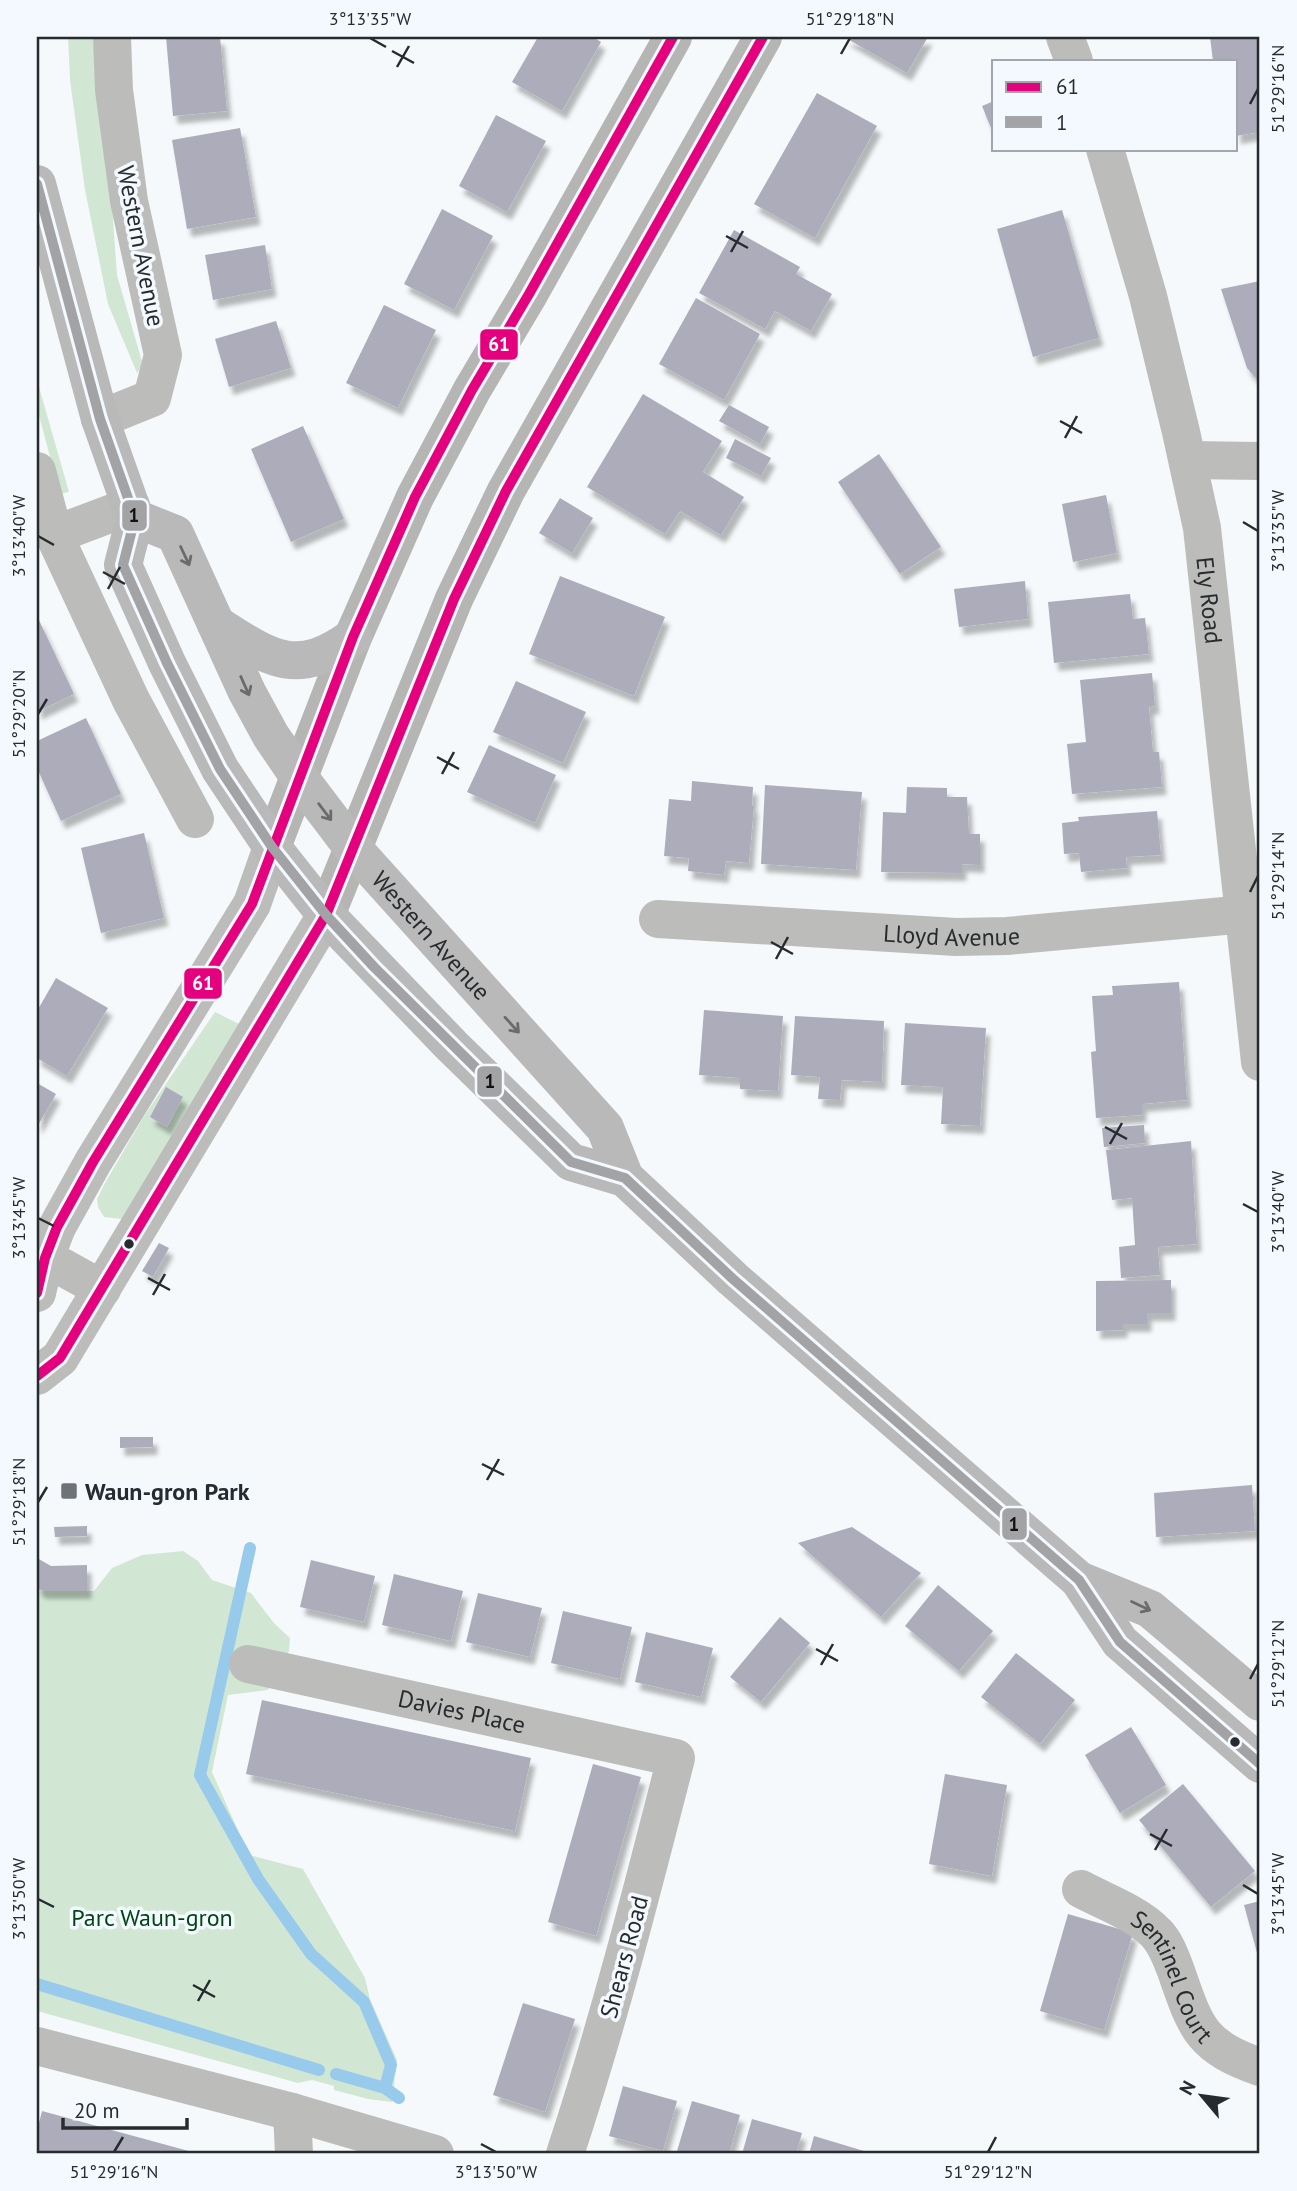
<svg xmlns="http://www.w3.org/2000/svg" width="1297" height="2191" font-family="'PT Sans',sans-serif">
<defs>
<filter id="shadow"><feDropShadow dx="4.5" dy="8" stdDeviation="2" flood-color="#0004"/></filter>
</defs>
<rect width="100%" height="100%" fill="#f6f9fb"/>
<!-- green -->
<g fill="#d1e7d4">
<polygon points="68,37 100,37 117,275 143,365 137,373 108,304 85,190 70,80"/>
<polygon points="37,380 69,492 60,494 37,408"/>
<polygon points="215,1012 241,1025 122,1219 104,1217 98,1207 97,1199 105,1183 144,1116"/>
<polygon points="183,1551 198,1561 212,1580 251,1593 274,1623 290,1638 289,1651 268,1690 228,1695 212,1772 249,1855 303,1869 365,1978 370,1999 397,2060 392,2102 368,2099 334,2090 334,2086 312,2080 298,2083 37,2011 37,1588 43,1591 94,1591 112,1568 142,1555"/>
</g>
<g fill="none" stroke-linecap="round" stroke-linejoin="round">
<!-- stream -->
<g stroke="#98caec" stroke-width="12">
<polyline points="250,1548 200,1775 258,1879 311,1954 364,2002 391,2065 385,2088 399,2098"/>
<polyline points="37,1984 319,2070"/>
<polyline points="336,2074 385,2088"/>
</g>
</g>
<!-- building -->
<g fill="#adacba" filter="url(#shadow)">
<polygon points="166,37 220,37 227,111 173,116"/>
<polygon points="538,37 593,37 601,42 562,111 512,82"/>
<polygon points="844,37 928,37 907,73"/>
<polygon points="1210,37 1260,37 1260,132 1236,136 1236,61 1213,61"/>
<polygon points="817,93 877,126 815,238 754,204"/>
<polygon points="994,101 994,126 991,128 982,106"/>
<polygon points="496,115 546,141 507,212 459,186"/>
<polygon points="240,128 256,217 187,229 172,140"/>
<polygon points="442,209 493,236 454,310 404,284"/>
<polygon points="1062,210 1099,338 1033,357 997,229"/>
<polygon points="734,230 800,267 796,274 832,294 811,331 775,311 765,329 699,293"/>
<polygon points="265,245 272,289 213,300 205,255"/>
<polygon points="1260,281 1260,383 1247,368 1221,289"/>
<polygon points="696,298 760,334 724,400 659,364"/>
<polygon points="384,305 436,330 398,408 346,383"/>
<polygon points="276,321 291,368 229,387 215,339"/>
<polygon points="643,394 722,441 703,472 744,497 721,535 680,511 665,534 587,487"/>
<polygon points="729,405 769,427 760,444 719,421"/>
<polygon points="303,426 344,519 291,542 251,449"/>
<polygon points="735,439 771,458 761,476 726,458"/>
<polygon points="879,454 941,547 900,574 838,482"/>
<polygon points="1106,495 1117,553 1073,562 1062,504"/>
<polygon points="560,498 593,518 572,553 539,533"/>
<polygon points="560,576 665,617 634,696 529,654"/>
<polygon points="1025,581 1028,619 959,627 954,589"/>
<polygon points="1130,594 1133,619 1145,618 1149,654 1054,663 1048,602"/>
<polygon points="37,616 74,694 37,712"/>
<polygon points="1152,673 1155,706 1149,707 1153,752 1159,752 1162,787 1072,794 1067,744 1086,742 1080,680"/>
<polygon points="516,681 586,712 563,763 493,732"/>
<polygon points="86,718 121,794 61,821 37,768 37,741"/>
<polygon points="489,745 556,775 535,823 467,792"/>
<polygon points="692,781 753,787 752,806 754,806 749,863 726,861 724,875 688,871 689,858 664,856 669,799 691,801"/>
<polygon points="765,785 862,792 856,870 761,864"/>
<polygon points="907,787 947,788 947,797 967,797 969,834 980,834 980,865 962,864 962,873 881,872 883,812 906,813"/>
<polygon points="1157,811 1161,855 1126,857 1127,868 1081,872 1079,853 1064,854 1062,823 1079,821 1078,817"/>
<polygon points="144,833 164,918 101,933 81,848"/>
<polygon points="56,978 108,1008 67,1076 37,1058 37,1011"/>
<polygon points="1179,982 1187,1100 1142,1104 1142,1115 1096,1118 1091,1052 1096,1051 1092,996 1113,995 1112,986"/>
<polygon points="704,1010 783,1016 778,1091 740,1089 740,1078 699,1075"/>
<polygon points="795,1016 884,1021 882,1082 842,1080 840,1100 818,1099 820,1077 791,1075"/>
<polygon points="905,1023 986,1028 980,1126 941,1124 943,1087 901,1085"/>
<polygon points="37,1083 56,1094 37,1127"/>
<polygon points="166,1087 183,1097 167,1127 150,1117"/>
<polygon points="1144,1125 1145,1143 1104,1147 1102,1128"/>
<polygon points="1191,1141 1197,1244 1158,1247 1160,1275 1121,1278 1119,1247 1135,1245 1132,1198 1112,1200 1106,1150"/>
<polygon points="159,1243 169,1248 153,1277 142,1271"/>
<polygon points="1171,1280 1171,1313 1147,1313 1147,1324 1123,1324 1123,1330 1096,1331 1096,1281"/>
<polygon points="120,1437 153,1437 153,1447 120,1448"/>
<polygon points="1252,1485 1255,1531 1156,1537 1154,1493"/>
<polygon points="87,1526 87,1536 55,1537 54,1527"/>
<polygon points="852,1527 921,1573 881,1617 798,1543"/>
<polygon points="37,1558 51,1566 87,1565 87,1591 43,1591 37,1588"/>
<polygon points="311,1560 375,1576 364,1622 300,1607"/>
<polygon points="394,1574 463,1591 451,1641 382,1625"/>
<polygon points="938,1585 993,1631 959,1671 905,1626"/>
<polygon points="478,1593 542,1608 530,1657 466,1642"/>
<polygon points="563,1611 632,1627 620,1679 551,1663"/>
<polygon points="780,1617 810,1643 761,1702 730,1677"/>
<polygon points="646,1632 713,1648 701,1697 635,1682"/>
<polygon points="1016,1653 1075,1700 1040,1744 981,1697"/>
<polygon points="262,1700 531,1758 515,1831 246,1774"/>
<polygon points="1131,1727 1166,1785 1120,1813 1085,1755"/>
<polygon points="593,1764 641,1777 596,1936 548,1922"/>
<polygon points="945,1774 1007,1785 992,1876 929,1864"/>
<polygon points="1183,1784 1255,1871 1211,1907 1139,1820"/>
<polygon points="1260,1901 1260,1960 1259,1960 1244,1905"/>
<polygon points="1068,1914 1133,1933 1104,2030 1040,2011"/>
<polygon points="523,2003 575,2019 545,2112 493,2095"/>
<polygon points="623,2086 677,2101 663,2151 609,2136"/>
<polygon points="692,2101 740,2115 729,2154 688,2154 677,2151"/>
<polygon points="42,2111 196,2153 196,2154 37,2154 37,2131"/>
<polygon points="752,2119 802,2133 796,2154 742,2154"/>
<polygon points="814,2136 864,2151 863,2154 809,2154"/>
</g>
<g fill="none" stroke-linecap="round" stroke-linejoin="round">
<!-- minor -->
<g stroke="#bcbdbb" stroke-width="38">
<polyline points="1065,37 1074,61"/>
<path id="s1" d="M1105,149L1148,296L1181,432L1202,528L1260,1062"/>
<polyline points="100,419 152,398 163,355 129,201 114,90 112,37"/>
<polyline points="1188,460 1260,461"/>
<polyline points="37,471 54,535 131,700 195,819"/>
<polyline points="54,535 131,506"/>
<path id="s2" d="M658,919L956,937L1007,936L1246,914"/>
<polyline points="37,1253 102,1289"/>
<polyline points="37,1293 45,1258 57,1227 93,1162 252,904 272,847"/>
<polyline points="37,1376 60,1358 326,915"/>
<path id="s3" d="M248,1664L676,1758C642,1891 608,2024 565,2154"/>
<path id="s4" d="M1081,1889C1105,1902 1137,1913 1156,1933C1166,1943 1171,1958 1176,1971C1196,2028 1200,2046 1260,2067"/>
<polyline points="37,2046 292,2112 435,2154"/>
<polyline points="292,2112 294,2154"/>
</g>
<!-- major -->
<g stroke="#b5b5b4" stroke-width="38">
<polyline points="272,847 353,637 415,497 472,390 529,294 673,37"/>
<polyline points="326,915 454,599 506,491 763,37"/>
</g>
<!-- highway -->
<g stroke="#bab9ba" stroke-width="38">
<polyline points="37,184 100,419 135,518 123,565 167,663 220,769 272,847 326,915 452,1046 571,1162 625,1178"/>
<path id="s5" d="M135,518L175,534L247,692L271,736L299,777L352,847L605,1128L625,1178L733,1279L1079,1580L1120,1642L1260,1764"/>
<path d="M216,624C269,658 296,679 353,637"/>
<polyline points="1079,1580 1150,1609 1260,1702"/>
</g>
<defs>
<g id="bus-1">
<polyline points="37,1293 45,1258 57,1227 93,1162 252,904 353,637 415,497 472,390 529,294 673,37"/>
<polyline points="37,1376 60,1358 326,915 454,599 506,491 763,37"/>
</g>
<polyline id="bus-2" points="37,184 100,419 135,518 123,565 167,663 220,769 272,847 326,915 374,967 571,1162 625,1178 733,1279 1079,1580 1120,1642 1260,1764"/>
</defs>
<!-- bus-1 casing -->
<use href="#bus-1" stroke="#f3f9fe" stroke-width="16"/>
<!-- bus-2 casing -->
<use href="#bus-2" stroke="#f3f9fe" stroke-width="16"/>
<!-- bus-1 -->
<use href="#bus-1" stroke="#e5007d" stroke-width="10"/>
<!-- bus-2 -->
<use href="#bus-2" stroke="#a3a3a5" stroke-width="10"/>
</g>
<!-- one-way arrows -->
<defs><path id="oneway-shaft" d="M-6 0H5M1.5-3L5.5 0L1.5 3" fill="none" stroke-width="1.6" stroke-linecap="round" stroke-linejoin="round" transform="scale(1.75)"/></defs>
<g stroke="#696b6d">
<use href="#oneway-shaft" transform="translate(185 556) rotate(65)"/>
<use href="#oneway-shaft" transform="translate(245 686) rotate(66)"/>
<use href="#oneway-shaft" transform="translate(325 812) rotate(53)"/>
<use href="#oneway-shaft" transform="translate(512 1025) rotate(48)"/>
<use href="#oneway-shaft" transform="translate(1141 1606) rotate(25)"/>
</g>
<!-- ticks -->
<path fill="none" stroke="#272b2e" stroke-width="2.5" d="M370,38L386,47M392,51L414,63M841,54L850,38M397,67L409,46M1250,104L1258,89M726,236L748,248M731,252L743,231M1060,421L1082,433M1065,438L1077,416M1243,522L1258,531M38,536L54,545M103,572L125,584M108,589L120,567M38,714L47,699M437,757L459,769M442,774L454,752M1250,892L1258,876M771,942L793,954M776,959L788,937M1105,1127L1127,1139M1110,1144L1122,1123M1243,1204L1258,1212M38,1218L54,1226M148,1278L170,1290M153,1295L165,1274M482,1464L504,1475M487,1480L499,1459M38,1502L47,1487M816,1649L838,1661M821,1665L833,1644M1250,1679L1258,1664M1150,1834L1172,1846M1155,1850L1167,1829M1243,1885L1258,1894M38,1899L54,1907M193,1985L215,1997M198,2001L210,1980M481,2144L496,2152M114,2152L123,2137M988,2152L996,2137"/>
<!-- markers -->
<g fill="#272b2e" stroke="#f3f9fe" stroke-width="2.5">
<circle cx="129" cy="1244" r="6"/>
<circle cx="1235" cy="1742" r="6"/>
</g>
<rect fill="#6f7376" stroke="#f3f9fe" stroke-width="2.5" x="60" y="1482" width="18" height="18" rx="3.5"/>
<g text-anchor="middle" dominant-baseline="central" stroke-width="7" stroke-linejoin="round" paint-order="stroke">
<!-- street labels -->
<g font-size="24" fill="#272b2e" stroke="#f3f9fe">
<text transform="translate(141 246) rotate(79)">Western Avenue</text>
<text stroke="none"><textPath href="#s1" startOffset="464">Ely Road</textPath></text>
<text stroke="none"><textPath href="#s2" startOffset="294">Lloyd Avenue</textPath></text>
<text stroke="none"><textPath href="#s5" startOffset="523">Western Avenue</textPath></text>
<text stroke="none"><textPath href="#s3" startOffset="219">Davies Place</textPath></text>
<text transform="translate(624 1957) rotate(-75)">Shears Road</text>
<text stroke="none"><textPath href="#s4" startOffset="133">Sentinel Court</textPath></text>
</g>
<!-- poi labels -->
<g font-size="24" font-weight="bold" fill="#272b2e" stroke="#f3f9fe" text-anchor="start">
<text x="85" y="1491">Waun-gron Park</text>
</g>
<!-- park labels -->
<g font-size="24" fill="#004614" stroke="#f3f9fe">
<text x="152" y="1917">Parc Waun-gron</text>
</g>
</g>
<g stroke="#f3f9fe" stroke-width="2.5">
<rect x="479" y="328" width="40" height="33" rx="7" fill="#e5007d"/>
<rect x="121" y="499" width="27" height="33" rx="7" fill="#a3a3a5"/>
<rect x="183" y="967" width="40" height="33" rx="7" fill="#e5007d"/>
<rect x="476" y="1065" width="27" height="33" rx="7" fill="#a3a3a5"/>
<rect x="1001" y="1507" width="27" height="34" rx="7" fill="#a3a3a5"/>
</g>
<g font-size="19" text-anchor="middle" font-weight="bold" fill="#fff">
<text x="499" y="351">61</text>
<text x="203" y="990">61</text>
</g>
<g font-size="19" text-anchor="middle" font-weight="bold" fill="#111">
<text x="134" y="522">1</text>
<text x="490" y="1088">1</text>
<text x="1014" y="1531">1</text>
</g>
<!-- border -->
<rect width="1297" height="2191" fill="none" stroke="#f3f9fe" stroke-width="77"/>
<!-- legend -->
<rect x="992" y="60" width="245" height="91" fill="#f3f9fe" stroke="#a1a7ab" stroke-width="2"/>
<rect x="1006" y="82" width="35" height="10" fill="#e5007d" stroke="#a1a7ab" stroke-width="2"/>
<text x="1056" y="94" font-size="21" fill="#272b2e">61</text>
<rect x="1006" y="117" width="35" height="10" fill="#a3a3a5" stroke="#a1a7ab" stroke-width="2"/>
<text x="1056" y="130" font-size="21" fill="#272b2e">1</text>
<!-- north arrow -->
<g transform="translate(1202 2096) rotate(299)" stroke="#f3f9fe" stroke-width="5" paint-order="stroke">
<path d="M0-5L12 26L0 18L-12 26Z" fill="#272b2e"/>
<text y="-10" font-size="19" font-weight="bold" text-anchor="middle" fill="#272b2e">N</text>
</g>
<!-- scale -->
<path d="M63 2118v10h124v-10" fill="none" stroke="#272b2e" stroke-width="3.5"/>
<text x="74" y="2118" font-size="21" fill="#272b2e" stroke="#f3f9fe" stroke-width="5" paint-order="stroke">20 m</text>
<rect x="38" y="38" width="1220" height="2114" fill="none" stroke="#272b2e" stroke-width="2.5"/>
<g font-size="18" text-anchor="middle" fill="#272b2e">
<text x="370" y="25">3°13'35"W</text>
<text x="850" y="25">51°29'18"N</text>
<text transform="translate(1278 89) rotate(-90)" y="6">51°29'16"N</text>
<text transform="translate(1278 531) rotate(-90)" y="6">3°13'35"W</text>
<text transform="translate(19 536) rotate(-90)" y="6">3°13'40"W</text>
<text transform="translate(19 714) rotate(-90)" y="6">51°29'20"N</text>
<text transform="translate(1278 876) rotate(-90)" y="6">51°29'14"N</text>
<text transform="translate(1278 1212) rotate(-90)" y="6">3°13'40"W</text>
<text transform="translate(19 1218) rotate(-90)" y="6">3°13'45"W</text>
<text transform="translate(19 1502) rotate(-90)" y="6">51°29'18"N</text>
<text transform="translate(1278 1664) rotate(-90)" y="6">51°29'12"N</text>
<text transform="translate(1278 1894) rotate(-90)" y="6">3°13'45"W</text>
<text transform="translate(19 1899) rotate(-90)" y="6">3°13'50"W</text>
<text x="114" y="2178">51°29'16"N</text>
<text x="496" y="2178">3°13'50"W</text>
<text x="988" y="2178">51°29'12"N</text>
</g>
</svg>
